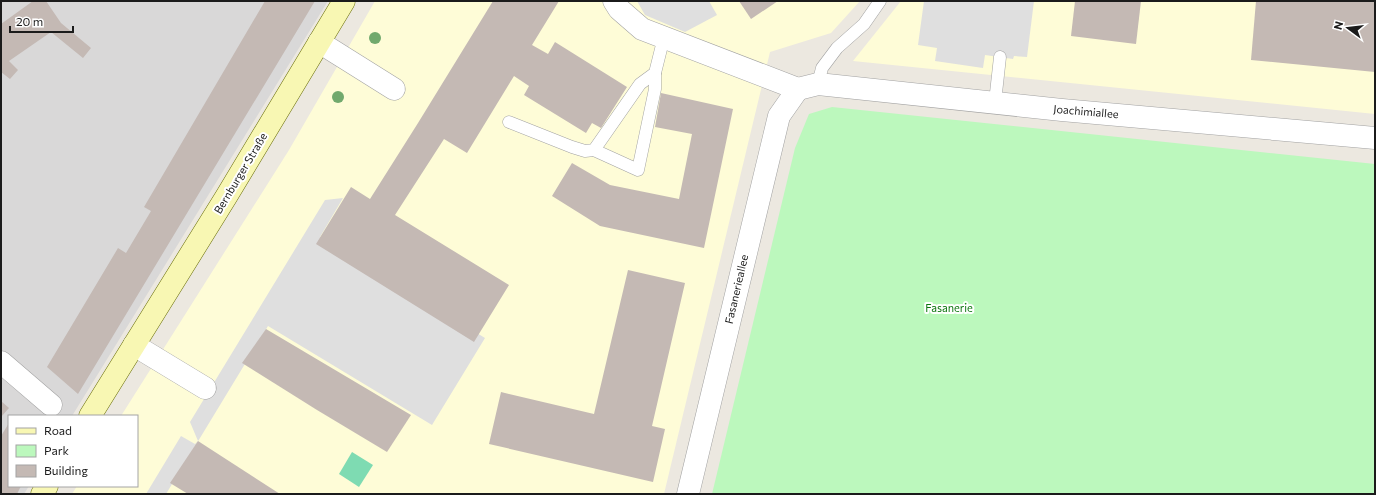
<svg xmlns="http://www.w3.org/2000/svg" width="1376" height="495" font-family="Commissioner,sans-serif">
<rect width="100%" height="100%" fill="#ece8e0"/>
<!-- residential -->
<polygon fill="#d9d8d8" points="1,1 328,1 72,416 9,416 9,486 29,486 24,494 1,494"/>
<!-- education -->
<g fill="#fefcd7">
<polygon points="375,1 860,1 831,33 770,52 664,494 72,494 77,486 137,486 137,416 121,416 289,150"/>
<polygon points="901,1 1375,1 1375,114 853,61"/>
</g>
<!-- park -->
<polygon fill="#bcf8bd" points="832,107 1375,164 1375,494 712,494 795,148 809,114"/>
<!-- pitch -->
<polygon fill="#7edbb2" points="352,452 373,465 359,487 339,474"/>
<!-- parking -->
<g fill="#dfdfdf">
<polygon points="637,1 709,1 717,15 685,32 645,15"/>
<polygon points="924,1 1034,1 1027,57 1014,56 1013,59 985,55 983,68 935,61 937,48 918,45"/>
<polygon points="343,198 320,237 485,338 432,425 268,326 166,494 146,494 181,436 195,444 198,441 190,422 325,200"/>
</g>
<!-- building -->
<g fill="#c4b9b4">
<polygon points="33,1 46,1 61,23 91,48 83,58 51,32 9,61 18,70 10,79 1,72 1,24"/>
<polygon points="265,1 315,1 78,394 47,367 118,248 126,253 151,211 144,207"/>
<polygon points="493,1 559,1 532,45 548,54 555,42 627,87 601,128 592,123 586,133 524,95 529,86 514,76 467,153 444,139 395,215 509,285 474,342 316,244 351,187 370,199 418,123"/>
<polygon points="739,1 778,1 751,19"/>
<polygon points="1075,1 1141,1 1136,44 1071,36"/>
<polygon points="1256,1 1375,1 1375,72 1251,60"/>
<polygon points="661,93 733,109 704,248 600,226 552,196 572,163 610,185 679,199 692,134 655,127"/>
<polygon points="628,270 685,283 652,426 665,429 653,482 489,444 501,392 594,414"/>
<polygon points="266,329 411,415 387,452 317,410 242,363"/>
<polygon points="1,401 9,408 1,417"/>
<polygon points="9,423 9,486 21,486 17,494 1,494 1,436"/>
<polygon points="198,441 280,494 188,494 170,483"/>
</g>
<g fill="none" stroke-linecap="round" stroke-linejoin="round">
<defs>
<g id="service">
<polyline points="818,84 822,68 837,48 864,24 880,1"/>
<polyline points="995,102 1000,57"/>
<polyline points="509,122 572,147 585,151 594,150 640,84 655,73 664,37"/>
<polyline points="594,150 638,170 655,89 655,73"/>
</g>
<g id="minor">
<polyline points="614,1 619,9 642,29 798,89"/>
<polyline points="319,42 394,89"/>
<polyline points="798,89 818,84 1062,110 1375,138"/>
<polyline points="134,345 205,388"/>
<polyline points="1,362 51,405"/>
<polyline points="688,494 779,116 798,89"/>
</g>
<g id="secondary">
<polyline points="90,416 226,197 344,1"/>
<polyline points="42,494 47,486"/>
</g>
</defs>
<!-- service casing -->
<use href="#service" stroke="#a2a2a2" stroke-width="13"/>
<!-- minor casing -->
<use href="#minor" stroke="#a2a2a2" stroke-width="23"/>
<!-- secondary casing -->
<use href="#secondary" stroke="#686d06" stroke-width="23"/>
<!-- service -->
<use href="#service" stroke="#fff" stroke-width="12"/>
<!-- minor -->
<use href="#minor" stroke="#fff" stroke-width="22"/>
<!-- secondary -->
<use href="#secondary" stroke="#f8f7b3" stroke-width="22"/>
</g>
<!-- trees -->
<g fill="#71a96d">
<circle cx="375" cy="38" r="6"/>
<circle cx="338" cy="97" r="6"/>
</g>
<g text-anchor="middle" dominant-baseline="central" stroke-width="4" stroke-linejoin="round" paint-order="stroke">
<!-- street labels -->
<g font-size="11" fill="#1b1b1b" stroke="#fff">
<text transform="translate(1086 111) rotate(5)">Joachimiallee</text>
<text transform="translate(240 173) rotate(-59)">Bernburger Straße</text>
<text transform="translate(736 289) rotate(-77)">Fasanerieallee</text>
</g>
<!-- park labels -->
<g font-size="11" fill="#0d750f" stroke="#fff">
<text x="949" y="307">Fasanerie</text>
</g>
</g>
<!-- border -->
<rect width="1376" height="495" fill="none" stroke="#1b1b1b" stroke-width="4"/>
<!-- legend -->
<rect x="8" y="415" width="130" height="72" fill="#ffffff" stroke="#a4a4a4"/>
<rect x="16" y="428" width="20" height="6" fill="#f8f7b3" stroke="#a4a4a4"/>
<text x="44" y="435" font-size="12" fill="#1b1b1b">Road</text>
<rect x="16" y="445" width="20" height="12" fill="#bcf8bd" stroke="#a4a4a4"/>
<text x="44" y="455" font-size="12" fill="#1b1b1b">Park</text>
<rect x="16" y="465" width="20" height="12" fill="#c4b9b4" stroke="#a4a4a4"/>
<text x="44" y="475" font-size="12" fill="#1b1b1b">Building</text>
<!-- north arrow -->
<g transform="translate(1348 28) rotate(285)" stroke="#ffffff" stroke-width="3" paint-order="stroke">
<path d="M0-3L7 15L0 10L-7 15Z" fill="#1b1b1b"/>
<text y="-6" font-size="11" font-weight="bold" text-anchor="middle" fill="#1b1b1b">N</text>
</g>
<!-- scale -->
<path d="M10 26v6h63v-6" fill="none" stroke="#1b1b1b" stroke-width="2"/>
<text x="16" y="26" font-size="12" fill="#1b1b1b" stroke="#ffffff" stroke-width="3" paint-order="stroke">20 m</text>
</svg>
